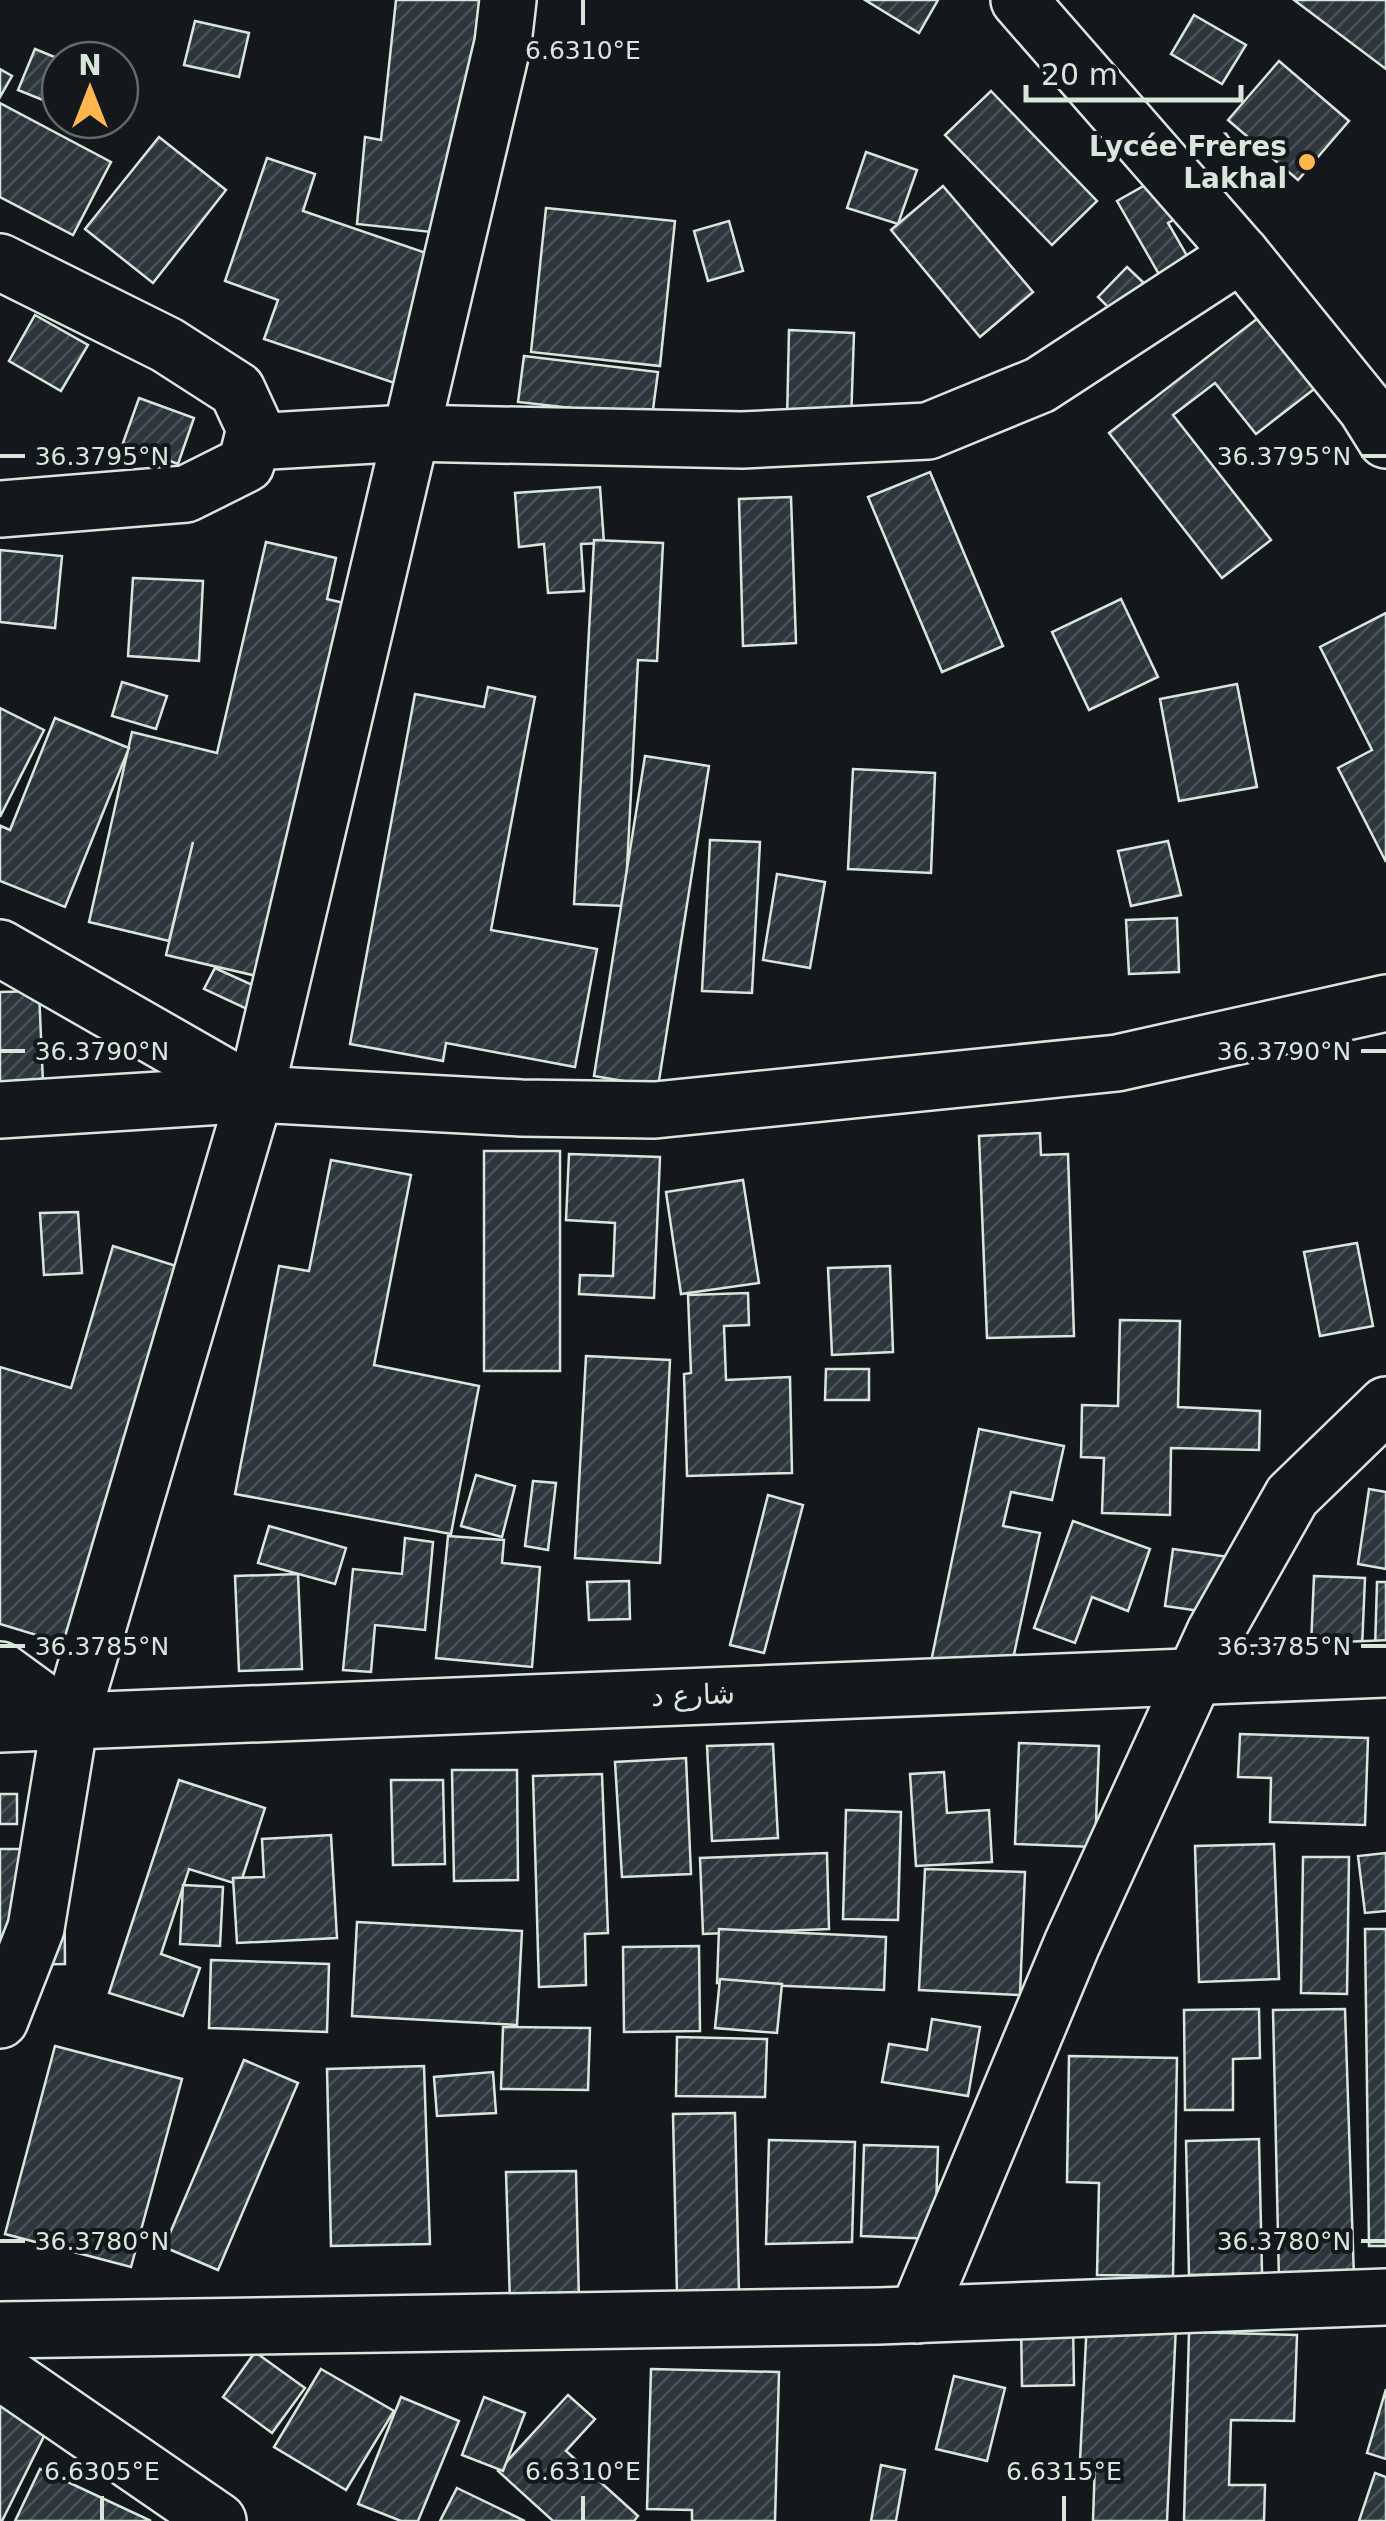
<svg xmlns="http://www.w3.org/2000/svg" width="1386" height="2521" font-family="'DejaVu Sans',Cairo,sans-serif">
<defs>
<pattern id="building-hatch" width="6" height="6" patternUnits="userSpaceOnUse" patternTransform="scale(2.5)"><rect width="6" height="6" fill="#2c363c"/><path d="M-1 1l2-2M0 6l6-6M5 7l2-2" fill="none" stroke="#4a5358"/></pattern>
</defs>
<rect width="100%" height="100%" fill="#14181c"/>
<!-- building -->
<g fill="url(#building-hatch)" stroke="#d8e6dc" stroke-width="2.5">
<polygon points="396,0 502,0 468,236 357,224 365,137 381,140"/>
<polygon points="865,0 938,0 919,33"/>
<polygon points="1294,0 1386,0 1386,69"/>
<polygon points="1194,15 1246,45 1222,84 1171,54"/>
<polygon points="195,21 249,33 239,77 184,65"/>
<polygon points="35,49 62,60 60,107 18,90"/>
<polygon points="1279,61 1349,121 1298,180 1228,120"/>
<polygon points="0,69 12,76 0,97"/>
<polygon points="991,91 1097,201 1052,245 945,135"/>
<polygon points="0,103 111,162 73,235 0,197"/>
<polygon points="159,137 226,190 153,283 85,229"/>
<polygon points="866,152 917,170 898,224 847,208"/>
<polygon points="267,158 315,174 303,211 464,266 421,392 264,339 278,300 225,281"/>
<polygon points="1172,170 1195,208 1168,223 1193,266 1164,283 1117,201"/>
<polygon points="943,186 1033,292 980,337 891,230"/>
<polygon points="546,208 675,221 660,366 531,352"/>
<polygon points="729,221 743,271 708,281 694,231"/>
<polygon points="1127,267 1166,304 1136,335 1098,297"/>
<polygon points="35,315 88,345 61,391 9,361"/>
<polygon points="1262,315 1318,386 1256,434 1215,383 1173,415 1271,540 1222,578 1109,433"/>
<polygon points="789,330 854,333 851,422 787,421"/>
<polygon points="524,356 658,372 652,417 518,402"/>
<polygon points="139,398 194,418 178,464 123,443"/>
<polygon points="930,472 1003,646 942,672 868,497"/>
<polygon points="600,487 604,543 581,544 584,591 548,593 544,544 519,547 515,493"/>
<polygon points="791,497 796,643 743,646 739,499"/>
<polygon points="594,540 663,543 657,661 638,660 625,906 574,904"/>
<polygon points="266,542 336,558 327,599 373,610 278,981 166,955 193,842 169,941 89,922 132,732 217,753"/>
<polygon points="0,550 62,556 55,628 0,622"/>
<polygon points="133,578 203,581 199,661 128,656"/>
<polygon points="1121,599 1158,677 1089,710 1052,632"/>
<polygon points="1386,613 1386,862 1338,768 1372,750 1320,647"/>
<polygon points="122,682 167,696 156,729 112,716"/>
<polygon points="1237,684 1257,787 1179,801 1160,699"/>
<polygon points="488,687 535,697 491,930 597,949 575,1067 446,1043 443,1061 350,1044 415,694 484,707"/>
<polygon points="0,708 44,730 0,817"/>
<polygon points="55,718 129,748 65,907 0,881 0,830 1,826 10,830"/>
<polygon points="645,756 709,766 658,1087 594,1076"/>
<polygon points="853,769 935,773 931,873 848,869"/>
<polygon points="710,840 760,842 752,993 702,991"/>
<polygon points="1168,841 1181,895 1131,906 1118,851"/>
<polygon points="777,874 825,882 810,968 763,960"/>
<polygon points="1177,918 1179,972 1129,974 1126,920"/>
<polygon points="215,968 272,994 262,1016 204,989"/>
<polygon points="39,991 44,1106 0,1108 0,992"/>
<polygon points="1040,1133 1041,1155 1068,1154 1074,1336 987,1338 979,1136"/>
<rect x="484" y="1151" width="76" height="220"/>
<polygon points="569,1154 660,1157 654,1298 579,1294 580,1275 613,1276 615,1223 566,1220"/>
<polygon points="331,1160 411,1175 374,1365 479,1386 451,1534 235,1494 279,1266 309,1271"/>
<polygon points="743,1180 759,1283 681,1294 666,1192"/>
<polygon points="78,1212 82,1273 44,1275 40,1213"/>
<polygon points="1357,1243 1373,1326 1320,1336 1304,1252"/>
<polygon points="113,1246 217,1279 102,1655 0,1624 0,1367 71,1388"/>
<polygon points="890,1266 893,1352 832,1355 828,1268"/>
<polygon points="748,1293 749,1325 724,1326 726,1380 790,1377 792,1473 687,1476 684,1374 691,1373 688,1295"/>
<polygon points="1120,1320 1180,1321 1178,1407 1260,1411 1259,1450 1171,1448 1170,1515 1102,1513 1104,1458 1081,1457 1082,1405 1118,1406"/>
<polygon points="586,1356 670,1360 660,1563 575,1558"/>
<polygon points="826,1369 869,1369 869,1400 825,1400"/>
<polygon points="979,1429 1064,1446 1052,1500 1011,1492 1003,1526 1040,1533 1004,1701 926,1686"/>
<polygon points="476,1475 515,1486 502,1537 461,1526"/>
<polygon points="533,1481 556,1483 548,1550 525,1546"/>
<polygon points="1369,1489 1386,1492 1386,1569 1358,1564"/>
<polygon points="768,1495 803,1505 764,1653 730,1645"/>
<polygon points="1073,1521 1150,1549 1128,1611 1092,1597 1075,1643 1034,1628"/>
<polygon points="269,1526 346,1548 335,1584 258,1563"/>
<polygon points="448,1536 504,1540 502,1563 540,1567 532,1667 436,1658"/>
<polygon points="405,1538 433,1542 425,1630 375,1625 371,1672 343,1670 353,1569 402,1574"/>
<polygon points="1173,1549 1229,1557 1221,1614 1165,1606"/>
<polygon points="298,1574 302,1669 239,1671 235,1576"/>
<polygon points="1314,1576 1365,1578 1361,1671 1310,1669"/>
<polygon points="629,1581 630,1619 589,1620 587,1582"/>
<polygon points="1377,1582 1386,1582 1386,1650 1375,1650"/>
<polygon points="1240,1734 1368,1738 1365,1825 1270,1822 1271,1778 1238,1777"/>
<polygon points="1019,1743 1099,1746 1095,1847 1015,1844"/>
<polygon points="773,1744 778,1838 712,1841 707,1746"/>
<polygon points="686,1758 691,1874 622,1877 615,1762"/>
<polygon points="452,1770 517,1770 518,1880 454,1881"/>
<polygon points="944,1772 947,1813 989,1810 992,1862 916,1866 910,1774"/>
<polygon points="602,1774 608,1933 585,1934 586,1985 539,1987 533,1776"/>
<polygon points="179,1780 265,1808 240,1885 189,1869 161,1954 200,1968 183,2016 109,1993"/>
<polygon points="391,1780 443,1780 445,1864 393,1865"/>
<rect x="0" y="1794" width="17" height="30"/>
<polygon points="846,1810 901,1812 898,1920 843,1919"/>
<polygon points="331,1835 337,1938 237,1943 233,1878 264,1877 262,1839"/>
<polygon points="1274,1844 1279,1979 1199,1982 1195,1846"/>
<polygon points="0,1849 64,1849 65,1964 0,1965"/>
<polygon points="827,1853 829,1929 703,1934 700,1858"/>
<polygon points="1386,1853 1386,1911 1365,1913 1358,1856"/>
<polygon points="1303,1857 1349,1857 1347,1994 1301,1993"/>
<polygon points="925,1869 1025,1872 1020,1995 919,1990"/>
<polygon points="183,1885 223,1887 220,1946 180,1944"/>
<polygon points="357,1922 522,1931 517,2025 352,2016"/>
<polygon points="719,1929 886,1937 884,1990 717,1983"/>
<polygon points="1365,1929 1386,1929 1386,2246 1369,2246"/>
<polygon points="699,1946 700,2031 624,2032 623,1947"/>
<polygon points="211,1960 329,1964 327,2032 209,2028"/>
<polygon points="720,1979 782,1984 777,2033 715,2028"/>
<polygon points="1259,2009 1260,2058 1233,2059 1233,2110 1185,2110 1184,2010"/>
<polygon points="1345,2009 1354,2278 1279,2281 1273,2010"/>
<polygon points="932,2019 980,2027 968,2096 882,2082 889,2044 927,2050"/>
<polygon points="503,2027 590,2028 588,2090 501,2089"/>
<polygon points="677,2037 767,2039 765,2097 676,2096"/>
<polygon points="55,2046 182,2079 131,2267 5,2234"/>
<polygon points="1069,2056 1177,2058 1173,2276 1097,2275 1099,2183 1067,2182"/>
<polygon points="244,2060 298,2083 218,2270 164,2247"/>
<polygon points="424,2066 430,2244 331,2246 327,2069"/>
<polygon points="493,2072 496,2113 437,2116 434,2077"/>
<polygon points="735,2113 739,2294 677,2295 673,2114"/>
<polygon points="1259,2139 1262,2273 1189,2275 1186,2141"/>
<polygon points="769,2140 855,2142 852,2242 766,2244"/>
<polygon points="864,2145 938,2147 935,2239 861,2236"/>
<polygon points="576,2171 579,2302 510,2303 506,2172"/>
<polygon points="1087,2320 1176,2325 1167,2521 1093,2521 1095,2461 1080,2461"/>
<polygon points="1073,2321 1074,2385 1022,2386 1021,2322"/>
<polygon points="1189,2332 1297,2335 1294,2421 1231,2420 1229,2485 1265,2485 1264,2521 1184,2521"/>
<polygon points="255,2352 305,2388 272,2433 223,2397"/>
<polygon points="321,2369 394,2411 346,2490 274,2447"/>
<polygon points="651,2369 779,2372 775,2521 692,2521 692,2510 647,2509"/>
<polygon points="954,2376 1005,2388 987,2461 936,2449"/>
<polygon points="1386,2389 1386,2459 1367,2453"/>
<polygon points="568,2395 595,2419 566,2451 638,2516 634,2521 553,2521 498,2471"/>
<polygon points="401,2397 459,2421 418,2521 401,2521 358,2504"/>
<polygon points="484,2397 525,2413 503,2471 462,2455"/>
<polygon points="0,2402 49,2426 2,2521 0,2521"/>
<polygon points="881,2465 905,2470 896,2521 871,2521"/>
<polygon points="40,2469 151,2521 15,2521"/>
<polygon points="1375,2473 1386,2477 1386,2521 1359,2521"/>
<polygon points="457,2488 525,2521 440,2521"/>
</g>
<g fill="none" stroke-linecap="round" stroke-linejoin="round">
<defs>
<g id="minor">
<polyline points="1019,0 1241,254 1366,408 1386,440"/>
<polyline points="0,262 167,345 237,390 255,429 246,464 186,494 0,509"/>
<polyline points="252,442 408,433 742,440 928,431 1040,385 1241,254"/>
<polyline points="0,948 255,1094 521,1108 655,1110 1117,1063 1386,1003"/>
<polyline points="0,1110 255,1094"/>
<polyline points="0,1670 70,1721"/>
<polyline points="0,1724 1386,1669"/>
<polyline points="0,2020 36,1928 70,1721 255,1094 503,43 508,0"/>
<polyline points="917,2315 1072,1944 1215,1632 1292,1496 1386,1405"/>
<polyline points="0,2330 879,2316 1386,2297"/>
</g>
<polyline id="major" points="0,2371 218,2521"/>
</defs>
<!-- minor casing -->
<use href="#minor" stroke="#d8e6dc" stroke-width="60"/>
<!-- major casing -->
<use href="#major" stroke="#d8e6dc" stroke-width="60"/>
<!-- minor -->
<use href="#minor" stroke="#14181c" stroke-width="55"/>
<!-- major -->
<use href="#major" stroke="#14181c" stroke-width="55"/>
</g>
<!-- ticks -->
<path fill="none" stroke="#d8e6dc" stroke-width="4" d="M583,0V25M0,456H25M1361,456H1386M0,1051H25M1361,1051H1386M0,1646H25M1361,1646H1386M0,2241H25M1361,2241H1386M102,2496V2521M583,2496V2521M1064,2496V2521"/>
<!-- markers -->
<circle fill="#ffb74d" stroke="#14181c" stroke-width="4" cx="1307" cy="162" r="10"/>
<g text-anchor="middle" dominant-baseline="central" stroke-width="8" stroke-linejoin="round" paint-order="stroke">
<!-- poi labels -->
<g font-size="28" font-weight="bold" fill="#d8e6dc" stroke="#14181c" text-anchor="end">
<text x="1287" y="146">Lycée Frères<tspan x="1287" dy="32">Lakhal</tspan></text>
</g>
<!-- street labels -->
<g font-size="28" fill="#d8e6dc" stroke="#14181c">
<text transform="translate(693 1695) rotate(-2)">شارع د</text>
</g>
</g>
<g font-size="25" text-anchor="middle" fill="#d8e6dc" stroke="#14181c" stroke-width="8" stroke-linejoin="round" paint-order="stroke">
<text x="583" y="59">6.6310°E</text>
<text x="102" y="465">36.3795°N</text>
<text x="1284" y="465">36.3795°N</text>
<text x="102" y="1060">36.3790°N</text>
<text x="1284" y="1060">36.3790°N</text>
<text x="102" y="1655">36.3785°N</text>
<text x="1284" y="1655">36.3785°N</text>
<text x="102" y="2250">36.3780°N</text>
<text x="1284" y="2250">36.3780°N</text>
<text x="102" y="2480">6.6305°E</text>
<text x="583" y="2480">6.6310°E</text>
<text x="1064" y="2480">6.6315°E</text>
</g>
<!-- north arrow -->
<g transform="translate(90 90)"><circle r="48" fill="#14181c" stroke="#626a69" stroke-width="2.5"/>
<path d="M0-8L18 38L0 25L-18 38Z" fill="#ffb74d"/>
<text y="-15" font-size="28" font-weight="bold" text-anchor="middle" fill="#d8e6dc">N</text>
</g>
<!-- scale -->
<path d="M1026 85v15h215v-15" fill="none" stroke="#d8e6dc" stroke-width="5"/>
<text x="1041" y="85" font-size="30" fill="#d8e6dc" stroke="#14181c" stroke-width="8" paint-order="stroke">20 m</text>
</svg>
